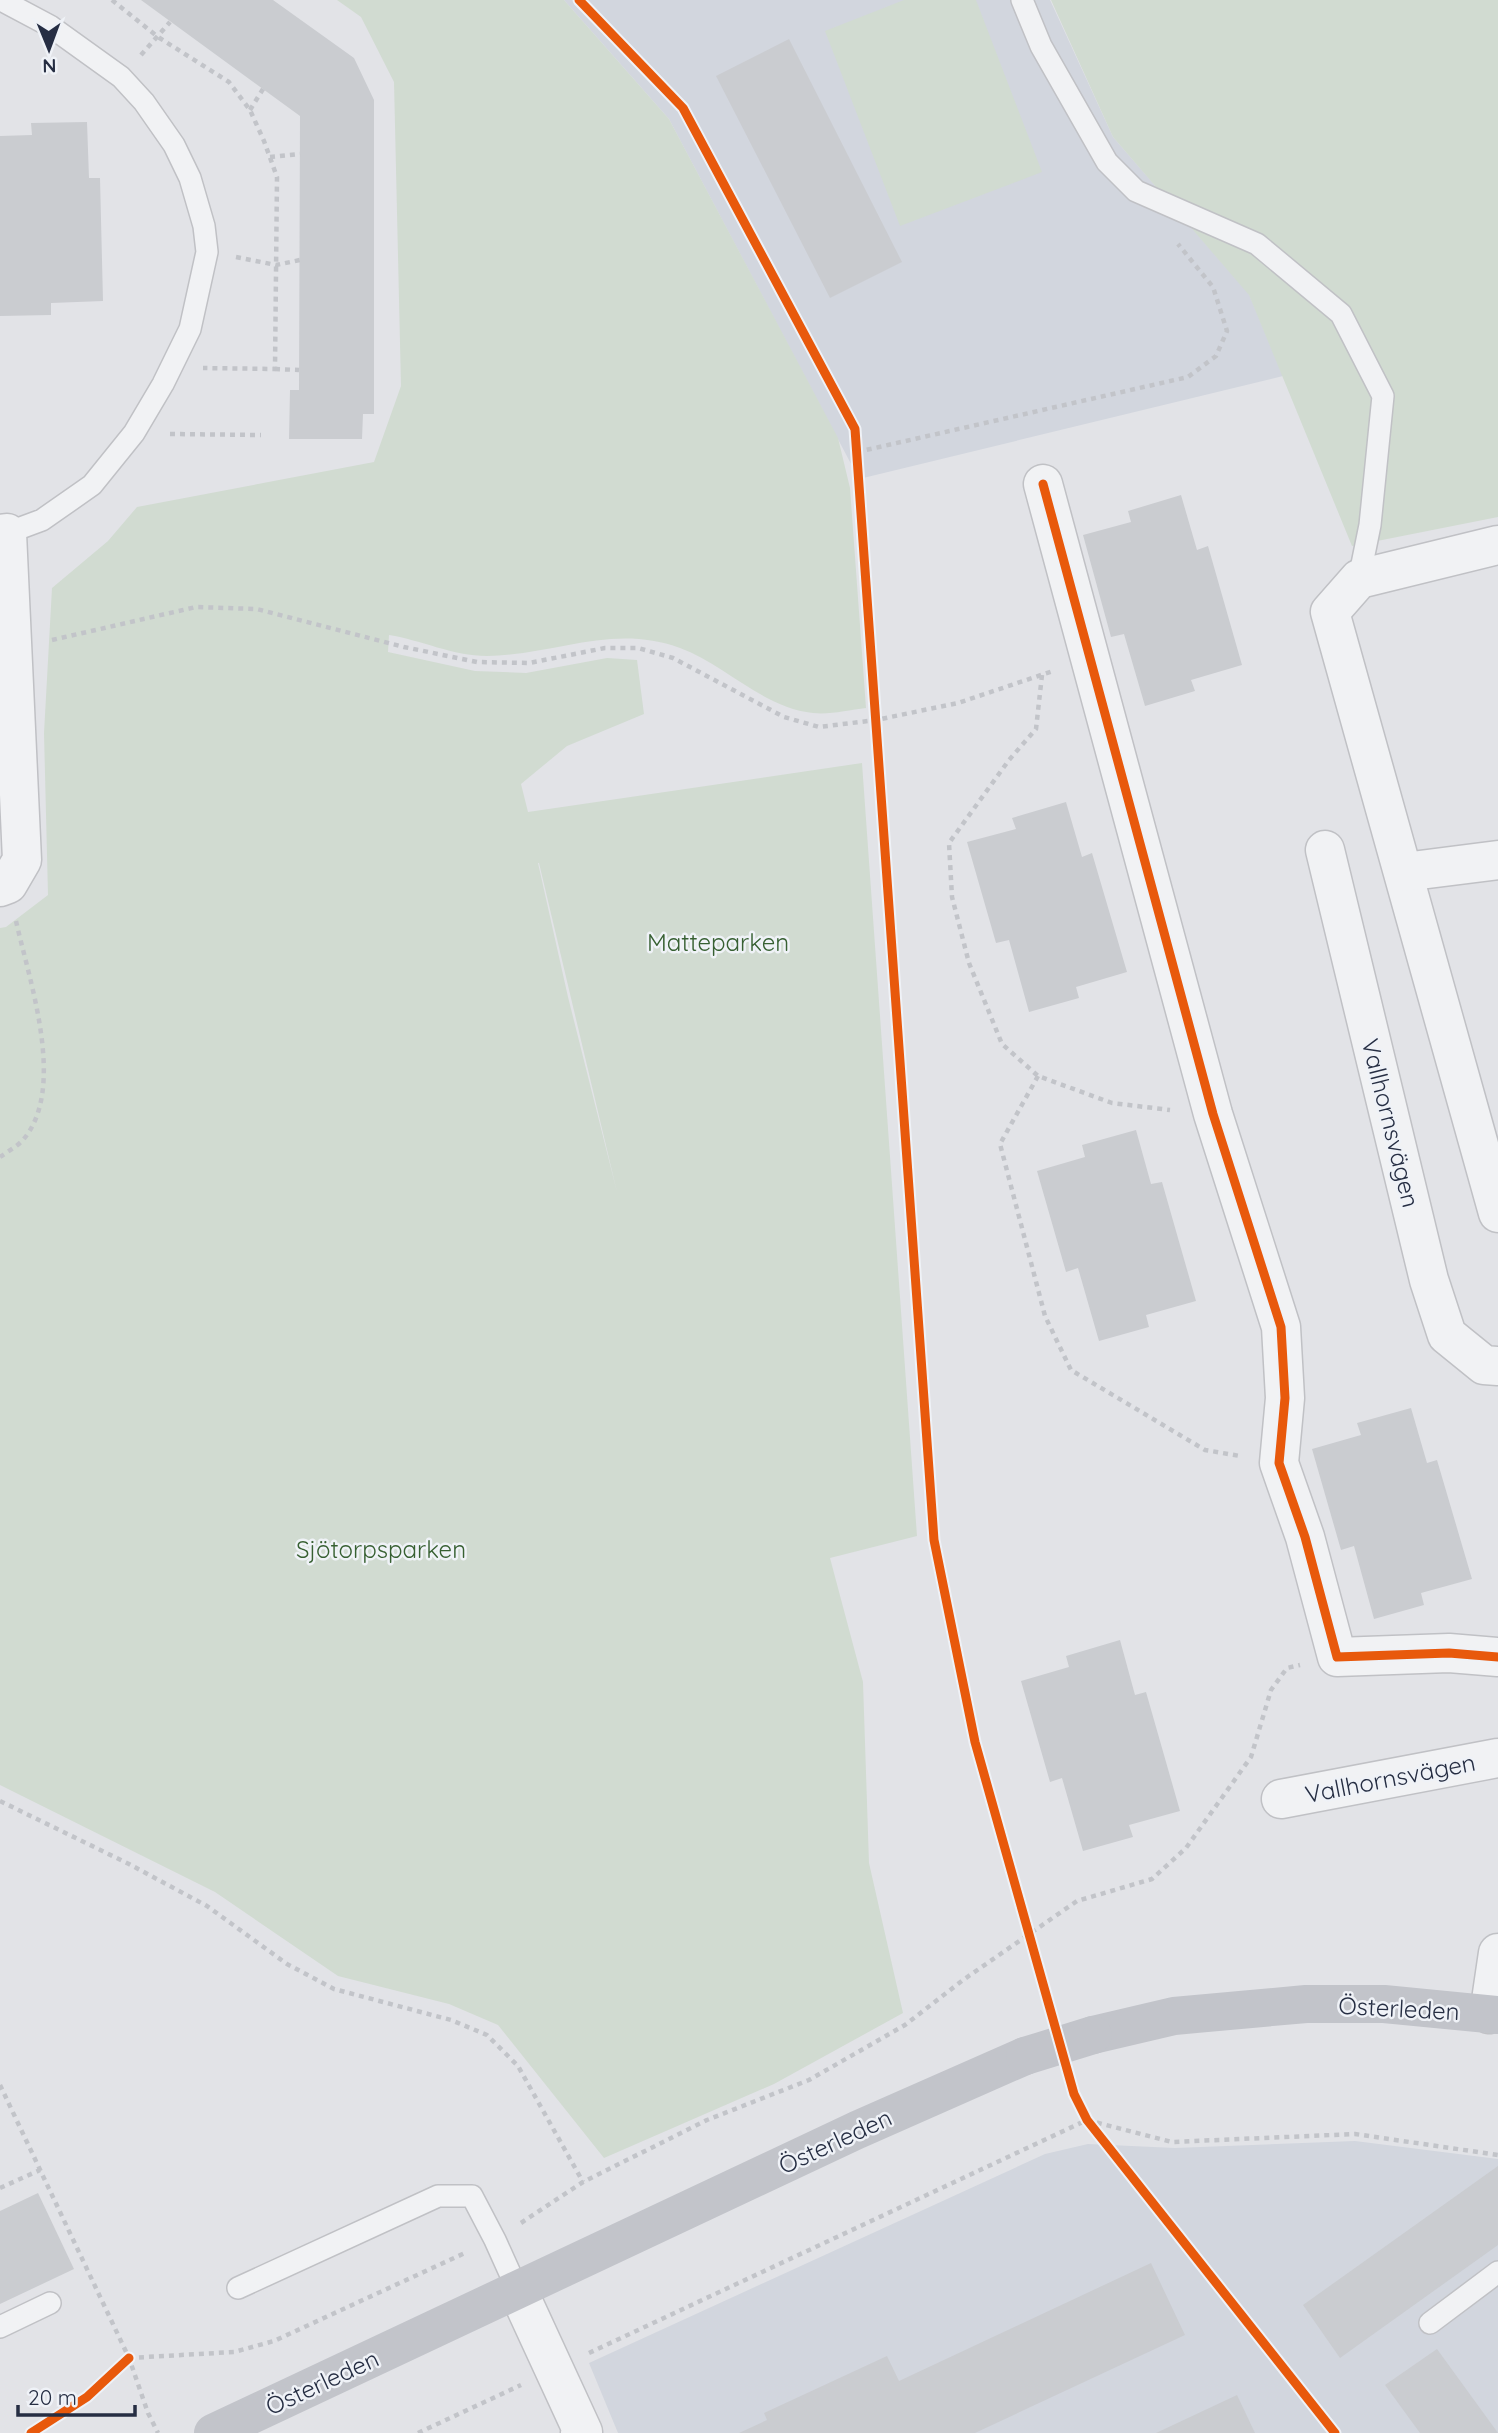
<svg xmlns="http://www.w3.org/2000/svg" width="1498" height="2433" font-family="Quicksand,sans-serif">
<rect width="100%" height="100%" fill="#e2e3e7"/>
<!-- built -->
<g fill="#d2d6de">
<polygon points="564,0 1050,0 1113,137 1249,294 1283,376 859,479 669,119"/>
<polygon points="1355,2141 1498,2159 1498,2433 618,2433 589,2363 1045,2154 1088,2144 1175,2148"/>
</g>
<!-- green -->
<g fill="#d1dbd1" fill-rule="evenodd">
<path d="M337,0H564L669,119L838,438L850,488L866,708C849,710 829,715 813,713C763,708 726,665 680,648C613,623 555,655 487,656C453,656 421,640 389,635L388,652L475,671L526,673L607,658L637,660L644,714L567,746L521,784L528,812L862,763L917,1536L830,1558L863,1682L869,1863L903,2013L774,2084L604,2158L498,2025L449,2004L338,1976L215,1892L0,1785V928L6,927L48,895L44,733L52,588L108,541L137,507L374,462L401,386L394,82L361,17ZM538,863H539L617,1192L568,997Z"/>
<polygon points="904,0 976,0 1042,172 900,226 825,31"/>
<polygon points="1051,0 1498,0 1498,517 1352,546 1249,295 1113,137"/>
</g>
<!-- building -->
<g fill="#caccd0">
<polygon points="141,0 273,0 354,58 374,100 374,414 363,414 362,439 289,439 290,390 299,390 300,116"/>
<polygon points="789,39 902,262 830,298 716,76"/>
<polygon points="87,122 89,178 100,178 103,301 51,303 51,315 0,316 0,136 32,135 31,123"/>
<polygon points="1181,495 1197,550 1208,546 1242,665 1191,680 1195,691 1145,706 1124,634 1111,637 1083,535 1131,522 1128,511"/>
<polygon points="1066,802 1082,857 1092,853 1127,972 1076,987 1079,998 1029,1012 1009,940 996,943 967,842 1016,829 1012,818"/>
<polygon points="1136,1130 1151,1184 1162,1182 1196,1301 1146,1315 1149,1327 1099,1341 1078,1268 1066,1272 1037,1171 1085,1157 1082,1145"/>
<polygon points="1411,1408 1427,1463 1437,1460 1472,1579 1421,1593 1424,1605 1374,1619 1354,1546 1341,1550 1312,1449 1361,1435 1357,1423"/>
<polygon points="1120,1640 1135,1695 1146,1692 1180,1811 1129,1825 1133,1837 1083,1851 1062,1778 1050,1782 1021,1681 1069,1667 1066,1656"/>
<polygon points="1498,2166 1498,2245 1340,2358 1303,2305"/>
<polygon points="38,2193 74,2269 0,2304 0,2211"/>
<polygon points="1151,2263 1185,2335 975,2433 739,2433 767,2420 764,2413 887,2356 899,2381"/>
<polygon points="1437,2349 1498,2433 1420,2433 1385,2385"/>
<polygon points="1237,2395 1255,2433 1156,2433"/>
</g>
<g fill="none" stroke-linecap="round" stroke-linejoin="round">
<defs>
<g id="lane">
<polyline points="1,0 50,26 121,77 144,102 174,145 190,178 204,226 207,252 190,329 163,384 134,433 92,485 42,520 7,533"/>
<polyline points="1022,0 1041,46 1107,162 1136,191 1257,244 1341,314 1383,396 1370,525 1359,579"/>
<polyline points="238,2288 438,2196 472,2196 495,2240 518,2291"/>
<polyline points="1430,2323 1498,2272"/>
<polyline points="0,2327 50,2303"/>
</g>
<g id="street">
<polyline points="1043,484 1213,1114 1281,1327 1285,1398 1279,1463 1305,1537 1337,1657 1449,1653 1498,1657"/>
<polyline points="0,534 7,533 22,860 8,884 0,887"/>
<polyline points="1498,545 1359,579 1330,612 1498,1213"/>
<polyline points="1325,850 1429,1280 1447,1335 1484,1365 1498,1366"/>
<polyline points="1404,872 1498,860"/>
<polyline points="1281,1799 1498,1758"/>
<polyline points="1489,2014 1498,1953"/>
<polyline points="518,2291 583,2432 580,2433"/>
</g>
</defs>
<!-- lane casing -->
<use href="#lane" stroke="#c0c1c5" stroke-width="24"/>
<!-- street casing -->
<use href="#street" stroke="#c0c1c5" stroke-width="41"/>
<!-- path -->
<g stroke="#c2c4c9" stroke-width="4.5" stroke-dasharray="5 5" stroke-linecap="butt">
<polyline points="112,0 158,37 229,82 250,110 264,141 277,177 275,369 203,368"/>
<polyline points="579,0 683,108 855,429 934,1540 975,1742 1049,2007"/>
<polyline points="141,55 170,22"/>
<polyline points="250,110 263,89"/>
<polyline points="270,157 300,154"/>
<polyline points="236,257 276,265 300,260"/>
<polyline points="275,369 299,370"/>
<polyline points="170,434 261,435"/>
<polyline points="857,452 1188,377 1216,356 1227,331 1213,287 1178,244"/>
<polyline points="52,640 196,607 257,609 404,647 477,662 529,663 605,648 638,648 673,658 784,717 819,727 876,720 958,703 1053,671"/>
<polyline points="1042,675 1036,729 1009,760 949,843 952,897 969,963 1002,1044 1038,1076 1112,1103 1170,1110"/>
<polyline points="1038,1076 1000,1144 1045,1316 1071,1370 1205,1450 1240,1456"/>
<path d="M0,1157C7,1152 16,1147 22,1141C68,1090 29,980 16,921"/>
<polyline points="0,1801 129,1864 207,1906 287,1964 334,1989 451,2020 487,2035 518,2066 583,2182"/>
<polyline points="1071,2083 1087,2120 1335,2433"/>
<polyline points="0,2085 129,2358 148,2413 158,2433"/>
<polyline points="0,2188 40,2170"/>
<polyline points="521,2223 583,2182 707,2120 809,2080 905,2025 963,1980 1077,1901 1152,1879 1186,1848 1251,1757 1271,1690 1287,1668 1300,1665"/>
<polyline points="589,2353 1087,2120 1172,2142 1355,2134 1498,2155"/>
<polyline points="129,2358 234,2352 274,2341 467,2252"/>
<polyline points="418,2433 521,2385"/>
</g>
<!-- lane -->
<use href="#lane" stroke="#f1f2f4" stroke-width="21"/>
<!-- street -->
<use href="#street" stroke="#f1f2f4" stroke-width="38"/>
<!-- secondary -->
<g stroke="#c2c4ca" stroke-width="38">
<polyline points="1093,2035 1174,2016 1306,2004 1384,2004 1498,2015"/>
<polyline points="213,2433 857,2130 1025,2056"/>
</g>
<!-- secondary-bridge -->
<polyline stroke="#c2c4ca" stroke-width="38" points="1025,2056 1093,2035"/>
<defs>
<g id="cycleway">
<polyline points="579,0 683,108 855,429 934,1540 975,1742 1074,2094 1087,2120 1335,2433"/>
<polyline points="1043,484 1213,1114 1281,1327 1285,1398 1279,1463 1305,1537 1337,1657 1449,1653 1498,1657"/>
<polyline points="31,2433 87,2397 129,2358"/>
</g>
</defs>
<!-- cycleway casing -->
<use href="#cycleway" stroke="#eff2f7" stroke-width="13"/>
<!-- cycleway -->
<use href="#cycleway" stroke="#e8590c" stroke-width="9"/>
</g>
<g text-anchor="middle" dominant-baseline="central" stroke-width="5" stroke-linejoin="round" paint-order="stroke">
<!-- park labels -->
<g font-size="24" fill="#376032" stroke="#eff2f7">
<text x="718" y="942">Matteparken</text>
<text x="381" y="1549">Sjötorpsparken</text>
</g>
<!-- street labels -->
<g font-size="24" fill="#262e43" stroke="#eff2f7">
<text transform="translate(1391 1123) rotate(76)">Vallhornsvägen</text>
<text transform="translate(1390 1778) rotate(-11)">Vallhornsvägen</text>
<text transform="translate(1399 2008) rotate(3)">Österleden</text>
<text transform="translate(835 2141) rotate(-25)">Österleden</text>
<text transform="translate(322 2382) rotate(-25)">Österleden</text>
</g>
</g>
<!-- north arrow -->
<g transform="translate(49 49) rotate(179)" stroke="#eff2f7" stroke-width="5" paint-order="stroke">
<path d="M0-5L12 26L0 18L-12 26Z" fill="#262e43"/>
<text y="-10" font-size="19" font-weight="bold" text-anchor="middle" fill="#262e43">N</text>
</g>
<!-- scale -->
<path d="M18 2405v10h117v-10" fill="none" stroke="#262e43" stroke-width="3.5"/>
<text x="28" y="2405" font-size="21" fill="#262e43" stroke="#eff2f7" stroke-width="5" paint-order="stroke">20 m</text>
</svg>
